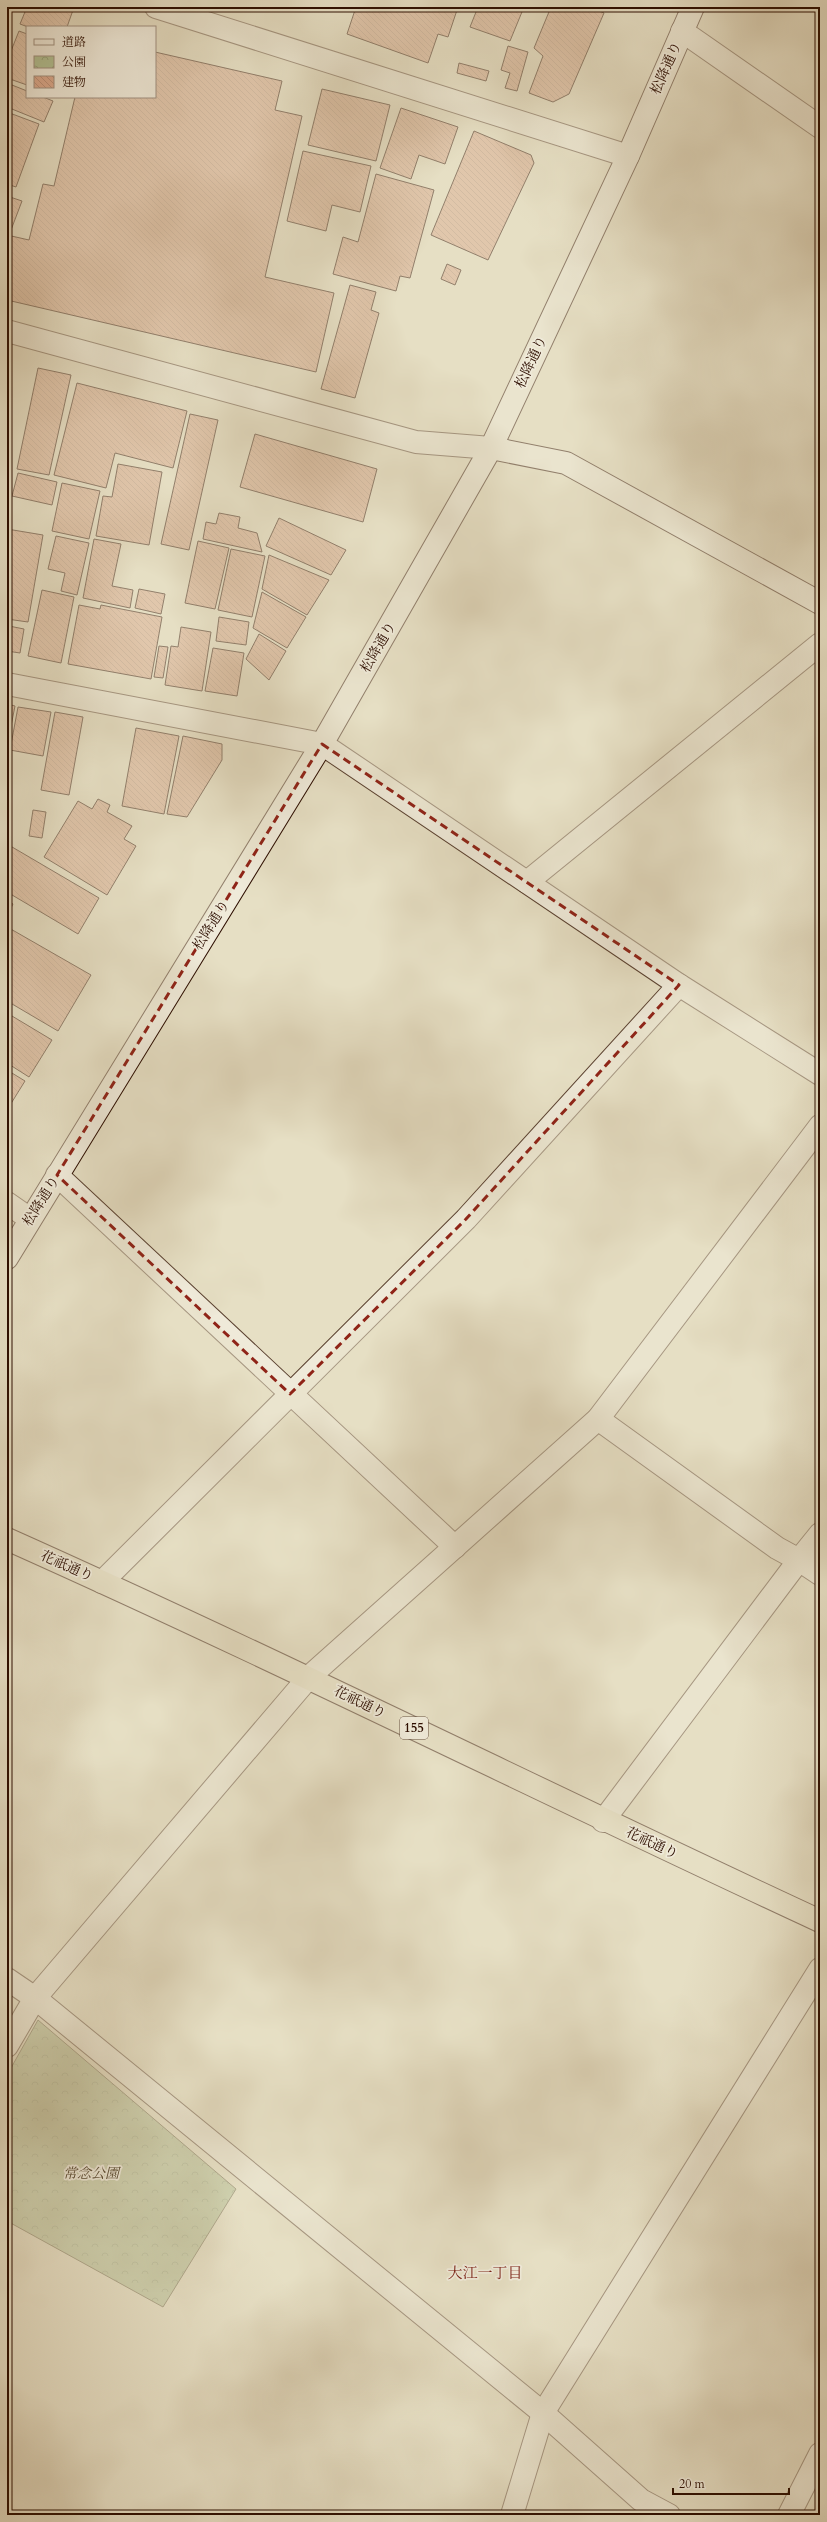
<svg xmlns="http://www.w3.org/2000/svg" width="827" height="2522" font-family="Cardo,'Noto Serif JP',serif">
<defs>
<pattern id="park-crowns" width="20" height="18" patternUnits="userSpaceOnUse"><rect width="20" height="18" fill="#b3c295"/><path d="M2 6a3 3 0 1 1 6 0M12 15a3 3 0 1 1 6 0" fill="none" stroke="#9aa67f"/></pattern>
<pattern id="building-back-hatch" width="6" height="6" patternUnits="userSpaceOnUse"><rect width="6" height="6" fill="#dcab8f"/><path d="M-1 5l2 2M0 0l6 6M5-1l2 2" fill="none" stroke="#bd927a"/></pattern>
</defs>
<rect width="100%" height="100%" fill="#e6dfc4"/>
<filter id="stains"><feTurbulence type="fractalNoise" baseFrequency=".005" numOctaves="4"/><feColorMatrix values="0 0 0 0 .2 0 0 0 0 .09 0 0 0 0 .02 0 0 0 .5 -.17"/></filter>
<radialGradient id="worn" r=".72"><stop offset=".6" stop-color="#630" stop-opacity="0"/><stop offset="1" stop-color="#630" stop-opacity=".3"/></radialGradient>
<!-- park -->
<polygon fill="url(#park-crowns)" stroke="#70684a" points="38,2020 236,2189 163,2307 7,2221 7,2075"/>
<!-- building -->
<g fill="url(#building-back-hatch)" stroke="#2d0e00">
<polygon points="27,7 66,7 73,10 67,27 28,27 20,24"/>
<polygon points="356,7 458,7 448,37 438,34 428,63 347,34"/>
<polygon points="478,7 524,7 510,41 470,27"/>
<polygon points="551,7 590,7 604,13 569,94 553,102 529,93 543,56 534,48"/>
<polygon points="19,31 27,34 27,85 7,78 7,61"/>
<polygon points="508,46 528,52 517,91 505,88 510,73 501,70"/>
<polygon points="155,52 282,81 275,110 302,116 265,277 334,293 316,372 7,300 7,235 29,240 43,184 54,186 75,97 155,97"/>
<polygon points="459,63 489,71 486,81 457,73"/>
<polygon points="7,83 27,91 27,97 43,97 53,101 44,122 7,107"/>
<polygon points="322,89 390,105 376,161 308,145"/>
<polygon points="401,108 458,127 445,164 419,155 411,179 380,168"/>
<polygon points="7,112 39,124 16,187 7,184"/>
<polygon points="474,131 531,155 534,163 488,260 431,235"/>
<polygon points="303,151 371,166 360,212 332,205 326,231 287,221"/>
<polygon points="376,174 434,190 410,278 400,276 396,291 333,274 343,237 358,242"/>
<polygon points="7,196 22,201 11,230 7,228"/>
<polygon points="447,264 461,270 455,285 441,279"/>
<polygon points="350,285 376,292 371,310 379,313 355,398 321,389"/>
<polygon points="38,368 71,375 49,475 17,469"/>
<polygon points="77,383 187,411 173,468 115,453 106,488 54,475"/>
<polygon points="190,414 218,420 189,550 161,544"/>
<polygon points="255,434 377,469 363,522 240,487"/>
<polygon points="118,464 162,472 149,545 96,536 103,496 112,497"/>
<polygon points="18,473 57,482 52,505 12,496"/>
<polygon points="62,483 100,491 89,539 52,531"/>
<polygon points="219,513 240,517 238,528 257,533 262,552 203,539 206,522 216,524"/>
<polygon points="279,518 346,550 331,575 266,546"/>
<polygon points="7,529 43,535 28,622 7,619"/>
<polygon points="56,536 89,543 77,595 61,591 65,573 48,569"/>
<polygon points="94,539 121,544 112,586 133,590 130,608 83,598"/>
<polygon points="198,541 229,548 215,609 185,603"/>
<polygon points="231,549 265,556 252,617 218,610"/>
<polygon points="269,555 329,580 307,615 262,589"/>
<polygon points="139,589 165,594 161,614 135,608"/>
<polygon points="42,590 74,597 61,663 28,656"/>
<polygon points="262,592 306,617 287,648 253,628"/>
<polygon points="79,605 100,609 101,605 162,617 151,679 68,664"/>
<polygon points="219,617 249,622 246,645 216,641"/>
<polygon points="9,626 24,629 20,653 7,651"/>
<polygon points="181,627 211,632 202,691 165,685 171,646 178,647"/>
<polygon points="259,634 286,651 269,680 246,659"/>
<polygon points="159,646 168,647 163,678 154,677"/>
<polygon points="213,648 244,653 237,696 205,691"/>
<polygon points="7,704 15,706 7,746"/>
<polygon points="18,707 51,712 43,756 10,750"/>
<polygon points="55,712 83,717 69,795 41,790"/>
<polygon points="136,728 179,736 164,814 122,806"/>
<polygon points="183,736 222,744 222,760 187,817 167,814"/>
<polygon points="98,799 110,805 107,812 132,826 124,839 136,846 107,895 44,857 78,801 92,809"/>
<polygon points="33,810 46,812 42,838 29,836"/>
<polygon points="7,844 99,898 78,934 7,892"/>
<polygon points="7,900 13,904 7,916"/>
<polygon points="9,928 91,975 58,1031 7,1001 7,932"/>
<polygon points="7,1013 52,1040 29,1077 7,1063"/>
<polygon points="7,1070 25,1081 7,1110"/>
</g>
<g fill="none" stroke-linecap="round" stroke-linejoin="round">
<defs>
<g id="street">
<polyline points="156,7 628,156"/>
<polyline points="682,31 820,127"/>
<polyline points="7,331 416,442 491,448"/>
<polyline points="7,684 322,744 679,985 820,1074"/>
<polyline points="527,882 820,644"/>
<polyline points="57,1175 455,1547"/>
<polyline points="7,1203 30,1219"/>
<polyline points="598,1419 777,1548 799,1560 820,1534"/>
<polyline points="102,1582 466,1219 679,985"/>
<polyline points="603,1821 799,1560 820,1574"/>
<polyline points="7,1979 35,1998 543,2413 641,2500 669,2515"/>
<polyline points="7,2046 35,1998 309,1677 598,1419 820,1126"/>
<polyline points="512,2515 543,2413 820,1969"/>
<polyline points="789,2515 820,2454"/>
</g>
<g id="secondary">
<polyline points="491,448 566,463 820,603"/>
<polyline points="7,1258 322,744 491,448 628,156 693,7"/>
</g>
<path id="highway" d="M7,1539C280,1661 548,1795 820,1921"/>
</defs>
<!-- street casing -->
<use href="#street" stroke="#5b4231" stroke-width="24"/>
<!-- secondary casing -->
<use href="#secondary" stroke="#2d0e00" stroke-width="24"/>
<!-- highway casing -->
<use href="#highway" stroke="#2d0e00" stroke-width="24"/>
<!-- street -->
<use href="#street" stroke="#efead9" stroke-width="22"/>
<!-- secondary -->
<use href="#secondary" stroke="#efead9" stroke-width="22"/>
<!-- highway -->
<use href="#highway" stroke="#e6dfc4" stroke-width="22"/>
</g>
<!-- marked area -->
<path d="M0 0H827V2522H0ZM322,744L679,985L466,1219L290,1394L57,1175Z" fill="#e6dfc4" fill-opacity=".55" fill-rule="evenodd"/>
<path fill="none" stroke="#8f2418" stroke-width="3" stroke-dasharray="8 5" stroke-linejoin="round" d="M322,744L679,985L466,1219L290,1394L57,1175Z"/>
<g text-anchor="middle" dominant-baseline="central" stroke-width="3.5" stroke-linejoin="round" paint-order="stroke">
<!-- shield labels -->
<rect fill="#efead9" stroke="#675041" stroke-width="1" x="400" y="1717" width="28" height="22" rx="3"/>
<g font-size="13" font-weight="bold" fill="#2d0e00">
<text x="414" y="1728">155</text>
</g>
<!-- street labels -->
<g font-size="14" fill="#2d0e00" stroke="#efead9">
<text transform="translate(666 68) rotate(-66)">松降通り</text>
<text transform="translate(531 362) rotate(-65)">松降通り</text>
<text transform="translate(378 647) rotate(-60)">松降通り</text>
<text transform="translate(211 925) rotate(-58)">松降通り</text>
<text transform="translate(41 1201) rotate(-58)">松降通り</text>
<text transform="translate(67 1566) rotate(24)">花祇通り</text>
<text transform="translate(360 1702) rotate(26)">花祇通り</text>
<text transform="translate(652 1843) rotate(25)">花祇通り</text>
</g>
<!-- park labels -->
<g font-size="14" font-style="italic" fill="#5c4d34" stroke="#efead9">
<text x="91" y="2173">常念公園</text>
</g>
<!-- neighbourhood labels -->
<g font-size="15" fill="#7a1f14" stroke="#efead9">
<text x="485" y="2273">大江一丁目</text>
</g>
</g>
<!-- margin -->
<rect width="827" height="2522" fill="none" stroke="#e6dfc4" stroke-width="24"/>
<rect x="8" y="8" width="811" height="2506" fill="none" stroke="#2d0e00" stroke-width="2"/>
<rect x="12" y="12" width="803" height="2498" fill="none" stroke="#2d0e00"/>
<!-- legend -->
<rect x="26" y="26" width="130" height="72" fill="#efead9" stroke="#a19282"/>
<rect x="34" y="39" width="20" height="6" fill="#efead9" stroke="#a19282"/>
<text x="62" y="46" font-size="12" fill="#2d0e00">道路</text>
<rect x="34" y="56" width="20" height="12" fill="url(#park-crowns)" stroke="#a19282"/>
<text x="62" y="66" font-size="12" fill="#2d0e00">公園</text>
<rect x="34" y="76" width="20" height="12" fill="url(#building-back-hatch)" stroke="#a19282"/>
<text x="62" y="86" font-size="12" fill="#2d0e00">建物</text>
<!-- scale -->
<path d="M673 2488v6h116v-6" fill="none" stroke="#2d0e00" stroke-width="2"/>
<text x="679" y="2488" font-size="12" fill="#2d0e00" stroke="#efead9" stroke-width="3" paint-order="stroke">20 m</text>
<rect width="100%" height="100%" filter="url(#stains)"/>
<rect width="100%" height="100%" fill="url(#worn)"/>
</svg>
